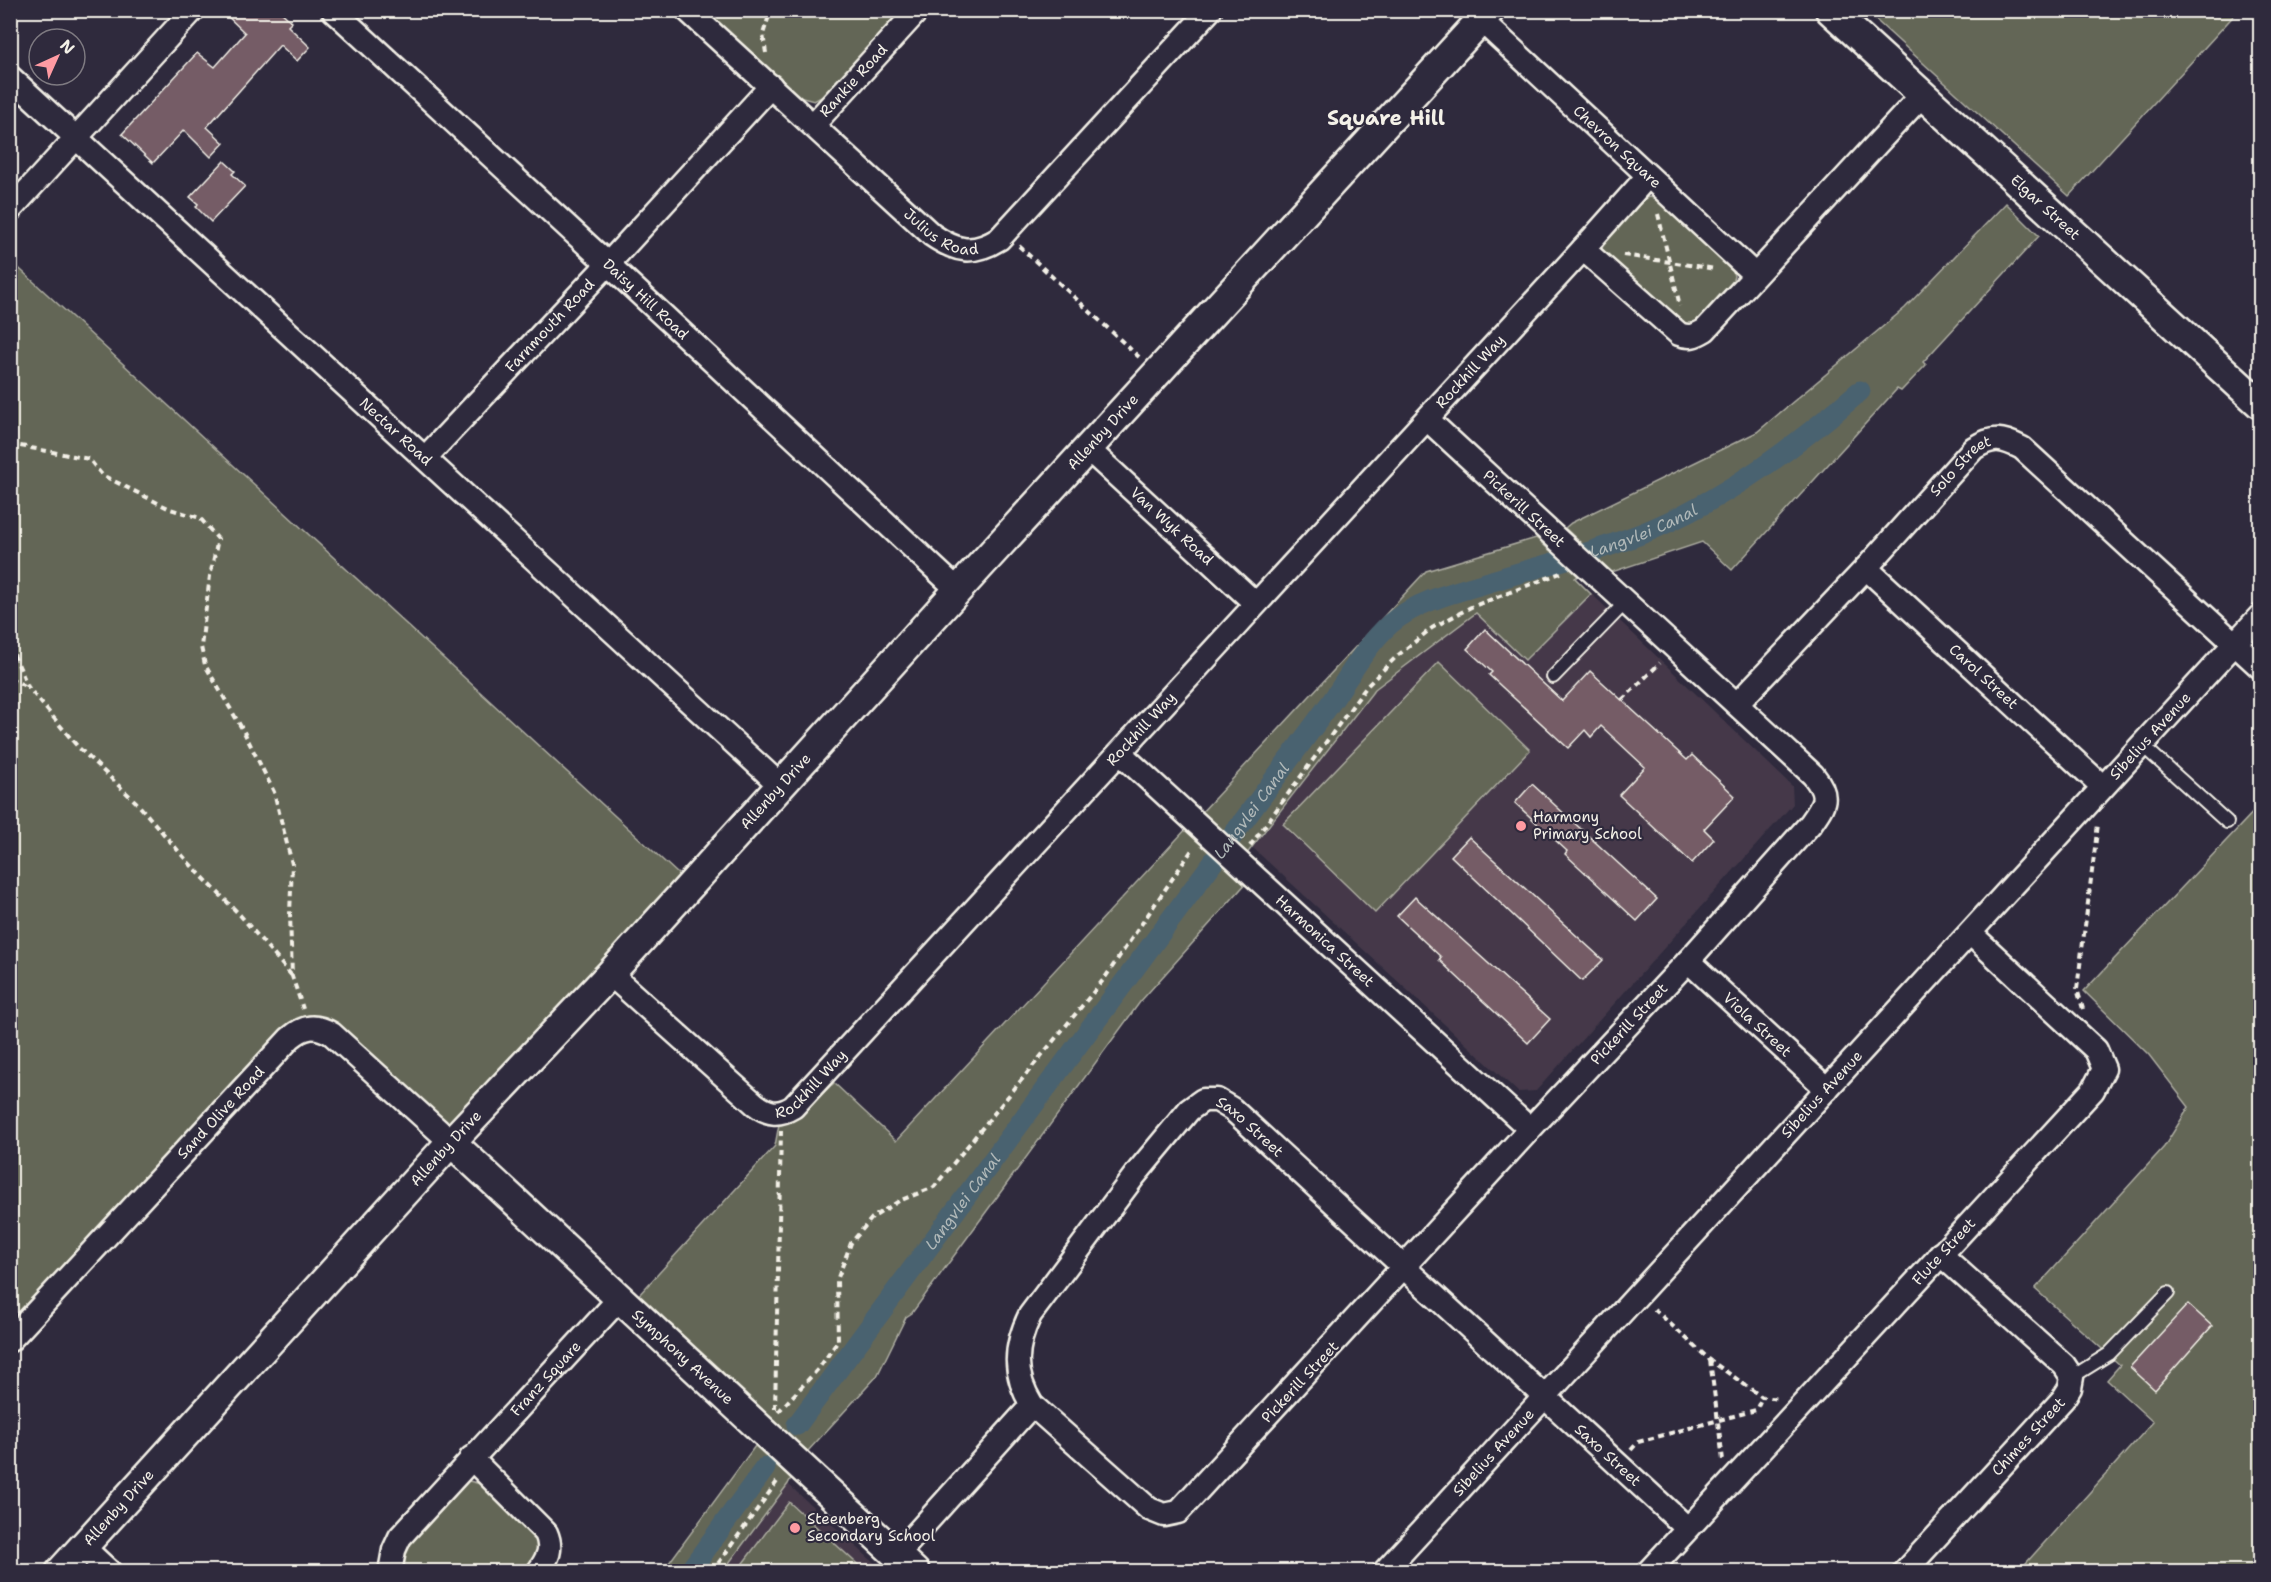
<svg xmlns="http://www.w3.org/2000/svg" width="2271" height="1582" font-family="'Shantell Sans',sans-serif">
<rect width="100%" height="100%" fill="#2f2a3d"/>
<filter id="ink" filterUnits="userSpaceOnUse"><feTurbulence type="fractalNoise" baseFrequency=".0167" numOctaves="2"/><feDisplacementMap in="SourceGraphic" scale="12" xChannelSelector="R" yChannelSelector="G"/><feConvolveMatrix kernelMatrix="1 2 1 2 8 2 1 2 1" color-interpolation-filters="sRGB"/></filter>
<g filter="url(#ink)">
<!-- built -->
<g fill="#443949">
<polygon points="1575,578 1792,786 1793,804 1536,1091 1518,1092 1253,848 1375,689 1476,613"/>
<polygon points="788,1484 883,1571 723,1572"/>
</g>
<!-- green -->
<g fill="#646657" stroke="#acaca0" stroke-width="1.5">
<polygon points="701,11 905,11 829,93 814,101 795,96"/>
<polygon points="1866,11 2238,11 2069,196"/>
<polygon points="1650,197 1662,201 1731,265 1734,276 1731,287 1699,323 1689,326 1677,325 1609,262 1602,250 1604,237 1640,199"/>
<polygon points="2006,203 2039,236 1923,362 1926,365 1901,391 1897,389 1732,570 1702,542 1612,572 1565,528 1571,523 1757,432 1905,308"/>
<polygon points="10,260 690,885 451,1142 309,1027 10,1340"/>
<polygon points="1536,538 1578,576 1575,578 1591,594 1525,660 1476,613 1375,689 1246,855 1201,813 1426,571"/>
<polygon points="1439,662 1530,750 1375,913 1283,824"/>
<polygon points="2260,805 2260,1571 2018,1572 2153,1422 2107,1380 2120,1365 2035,1289 2164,1147 2189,1107 2149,1055 2084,991"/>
<polygon points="1188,827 1248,881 1140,1002 912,1313 906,1317 877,1376 807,1452 638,1296 775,1146 779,1124 793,1120 834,1083 896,1141"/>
<polygon points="755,1446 791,1478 788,1484 723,1571 663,1571"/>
<polygon points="469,1481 481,1484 540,1541 538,1556 527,1571 398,1572 397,1557 464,1482"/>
<polygon points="789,1502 865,1571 737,1571"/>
</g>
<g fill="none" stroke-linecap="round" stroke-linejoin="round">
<!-- canal -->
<g stroke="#496270" stroke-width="21">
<path id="s1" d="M797,1425L1327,708C1347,681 1364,647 1390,624C1417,601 1455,592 1489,582C1544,565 1601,551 1653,529C1731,495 1796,446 1860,391"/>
<polyline points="689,1572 765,1468"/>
</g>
</g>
<!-- building -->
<g fill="#745c66" stroke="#f4f1e8" stroke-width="1.5">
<polygon points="221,10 279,10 292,22 288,26 310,47 297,61 280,45 207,127 224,143 211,157 184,130 153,163 122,134 197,53 215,67 245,33"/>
<polygon points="224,161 235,171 232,174 245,186 211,222 196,207 198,204 190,197"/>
<polygon points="1485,629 1562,701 1590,671 1687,760 1692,755 1735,796 1704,829 1714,839 1692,863 1619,795 1645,767 1601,726 1591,737 1585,730 1568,748 1489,675 1492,672 1467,649"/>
<polygon points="1532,784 1657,899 1637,921 1565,854 1567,851 1515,803"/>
<polygon points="1469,837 1603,960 1582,981 1451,856"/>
<polygon points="1415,897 1550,1019 1528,1043 1439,960 1441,957 1397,916"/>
<polygon points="2188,1304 2212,1326 2155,1390 2130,1367"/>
</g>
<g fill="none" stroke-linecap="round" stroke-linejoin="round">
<defs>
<g id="service">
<polyline points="1553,677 1626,602"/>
<polyline points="2142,745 2227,822"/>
<polyline points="2072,1377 2109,1354 2168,1293"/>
</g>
<g id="minor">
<path id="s2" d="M333,10L608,264L958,590"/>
<path id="s3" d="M687,10L932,235C957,252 973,255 999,239L1210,10"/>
<path id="s4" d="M1470,10L1754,274"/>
<path id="s5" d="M10,77L780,785"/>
<path id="s6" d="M813,125L918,10"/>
<polyline points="10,210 193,10"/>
<path d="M1583,249L1679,334C1690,338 1695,336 1705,330L1922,95"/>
<path id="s7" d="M1427,419L1813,775C1830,796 1825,803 1811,823L1688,961L1530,1129L1178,1512L1164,1515L1149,1509L1032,1405C1013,1374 1014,1348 1030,1315L1135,1175L1189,1110L1203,1100H1217L1232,1109C1383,1248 1535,1388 1687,1528"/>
<path id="s8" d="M1088,449L1255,603"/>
<path id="s9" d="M425,458L608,264L771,86"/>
<path id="s10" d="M1866,568L2102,786"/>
<path id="s11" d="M1737,704L1866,568L1974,448C1993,436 2002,438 2022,448L2260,667"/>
<path id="s12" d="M1120,753L1530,1129"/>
<path id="s13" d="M1688,961L1827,1089"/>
<path id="s14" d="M610,974L755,1104C768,1114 778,1116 793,1107L1583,249L1648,176"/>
<path id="s15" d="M10,1340L290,1038C304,1026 315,1024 332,1034L451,1142"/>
<path d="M471,1458L546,1533C553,1549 548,1558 538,1572"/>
<polyline points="83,1547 110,1572"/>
<polyline points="897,1555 1032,1405"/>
<path id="s16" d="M390,1572L394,1550L400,1537L619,1299"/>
<path id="s17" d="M1384,1572L2260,616"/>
<path id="s18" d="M1648,1572L2093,1090L2104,1069L2096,1050L1971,934"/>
<path id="s19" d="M1904,1572L2063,1399L2070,1388L2072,1377L2064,1365L1940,1254"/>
</g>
<g id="tertiary">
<path id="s20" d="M1830,10L2260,404"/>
<path id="s21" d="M451,1142L915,1572"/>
<path id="s22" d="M60,1572L451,1142L610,974L958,590L1490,10"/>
</g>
</defs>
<!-- service casing -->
<use href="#service" stroke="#f4f1e8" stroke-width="16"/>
<!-- minor casing -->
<use href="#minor" stroke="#f4f1e8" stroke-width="27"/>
<!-- tertiary casing -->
<use href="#tertiary" stroke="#f4f1e8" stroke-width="33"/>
<!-- path -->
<g stroke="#f4f1e8" stroke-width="4" stroke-dasharray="6 4.5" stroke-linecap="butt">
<polyline points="766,53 763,34 771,10"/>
<polyline points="1658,214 1680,306"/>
<polyline points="1019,246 1139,357"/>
<polyline points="1623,255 1716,269"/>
<polyline points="10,444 89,459 102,475 170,509 200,518 218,539 210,576 201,647 205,665 244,732 274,792 292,864 290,914 292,976 303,1009"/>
<polyline points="10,645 28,687 78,747 136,802 188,862 240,915 292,976"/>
<polyline points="10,678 27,687"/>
<polyline points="1622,700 1660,663"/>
<polyline points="1250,846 1367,686 1397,656 1432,628 1471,607 1563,572"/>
<polyline points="2083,1009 2077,989 2098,824"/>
<polyline points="1654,1309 1710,1360 1762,1397 1779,1399"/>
<polyline points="1710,1360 1723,1460"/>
<polyline points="775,1409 781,1131"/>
<polyline points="778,1412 819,1368 838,1341 837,1280 851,1243 872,1218 899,1201 934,1187 1104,979 1194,847"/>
<polyline points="1631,1450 1638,1442 1756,1410 1762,1397"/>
<polyline points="712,1572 779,1479"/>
</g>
<!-- service -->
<use href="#service" stroke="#2f2a3d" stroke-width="12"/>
<!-- minor -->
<use href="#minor" stroke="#2f2a3d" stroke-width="22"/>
<!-- tertiary -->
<use href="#tertiary" stroke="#2f2a3d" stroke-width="28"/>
</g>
</g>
<!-- markers -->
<g fill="#ff9aa2" stroke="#2f2a3d" stroke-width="2">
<circle cx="1521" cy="826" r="6"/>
<circle cx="795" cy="1528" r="6"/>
</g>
<g text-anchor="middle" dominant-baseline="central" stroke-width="4.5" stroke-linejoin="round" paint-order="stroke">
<!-- street labels -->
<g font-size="15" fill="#f4f1e8" stroke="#2f2a3d">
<text stroke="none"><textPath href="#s6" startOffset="60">Rankie Road</textPath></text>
<text stroke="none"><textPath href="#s4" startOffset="201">Chevron Square</textPath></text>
<text stroke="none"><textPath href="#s20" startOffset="292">Elgar Street</textPath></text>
<text stroke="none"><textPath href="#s3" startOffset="340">Julius Road</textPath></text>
<text stroke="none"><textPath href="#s2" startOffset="426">Daisy Hill Road</textPath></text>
<text stroke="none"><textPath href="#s9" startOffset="182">Farnmouth Road</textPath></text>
<text stroke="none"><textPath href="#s14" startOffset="1236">Rockhill Way</textPath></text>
<text stroke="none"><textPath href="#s5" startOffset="524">Nectar Road</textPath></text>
<text stroke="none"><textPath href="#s22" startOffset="1545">Allenby Drive</textPath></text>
<text stroke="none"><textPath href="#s11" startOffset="327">Solo Street</textPath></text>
<text stroke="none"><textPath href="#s7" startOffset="132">Pickerill Street</textPath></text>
<text stroke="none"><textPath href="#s8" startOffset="114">Van Wyk Road</textPath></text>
<text stroke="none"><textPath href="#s10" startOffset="160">Carol Street</textPath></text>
<text stroke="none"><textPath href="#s14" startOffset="750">Rockhill Way</textPath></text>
<text stroke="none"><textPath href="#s17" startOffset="1134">Sibelius Avenue</textPath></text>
<text stroke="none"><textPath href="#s22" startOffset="1059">Allenby Drive</textPath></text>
<text stroke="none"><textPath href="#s12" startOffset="278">Harmonica Street</textPath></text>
<text transform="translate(1629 1024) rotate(-47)">Pickerill Street</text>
<text stroke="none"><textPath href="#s13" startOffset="94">Viola Street</textPath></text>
<text stroke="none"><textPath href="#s14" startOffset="264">Rockhill Way</textPath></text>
<text stroke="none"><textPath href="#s17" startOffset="648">Sibelius Avenue</textPath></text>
<text stroke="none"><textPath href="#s15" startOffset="310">Sand Olive Road</textPath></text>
<text stroke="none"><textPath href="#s7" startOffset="2130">Saxo Street</textPath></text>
<text stroke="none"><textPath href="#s22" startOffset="573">Allenby Drive</textPath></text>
<text stroke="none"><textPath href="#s18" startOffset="436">Flute Street</textPath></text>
<text stroke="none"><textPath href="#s21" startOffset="316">Symphony Avenue</textPath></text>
<text stroke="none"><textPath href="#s16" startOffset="252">Franz Square</textPath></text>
<text transform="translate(1300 1382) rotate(-47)">Pickerill Street</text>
<text stroke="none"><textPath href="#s19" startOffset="184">Chimes Street</textPath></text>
<text stroke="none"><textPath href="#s17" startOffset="162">Sibelius Avenue</textPath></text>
<text stroke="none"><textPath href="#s7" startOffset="2616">Saxo Street</textPath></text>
<text stroke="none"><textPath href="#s22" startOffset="87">Allenby Drive</textPath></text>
</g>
<!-- poi labels -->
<g font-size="15" fill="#f4f1e8" stroke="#2f2a3d" text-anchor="start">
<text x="1533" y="817">Harmony<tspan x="1533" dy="17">Primary School</tspan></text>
<text x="807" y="1519">Steenberg<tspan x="807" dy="17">Secondary School</tspan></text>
</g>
<!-- water labels -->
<g font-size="16" font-style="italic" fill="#b0b8b8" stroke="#2f2a3d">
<text stroke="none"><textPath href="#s1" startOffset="1268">Langvlei Canal</textPath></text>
<text stroke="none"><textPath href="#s1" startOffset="764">Langvlei Canal</textPath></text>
<text stroke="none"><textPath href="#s1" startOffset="278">Langvlei Canal</textPath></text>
</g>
<!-- district labels -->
<g font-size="21" font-weight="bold" fill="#f4f1e8" stroke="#2f2a3d">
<text x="1386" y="118">Square Hill</text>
</g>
</g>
<!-- margin -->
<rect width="2271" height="1582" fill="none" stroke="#2f2a3d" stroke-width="36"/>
<rect x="18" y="18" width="2235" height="1546" fill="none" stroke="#f4f1e8" stroke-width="2" filter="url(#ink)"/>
<!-- north arrow -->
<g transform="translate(57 57) rotate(45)"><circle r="28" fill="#2f2a3d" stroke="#7e7a81" stroke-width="1.5"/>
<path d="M0-4.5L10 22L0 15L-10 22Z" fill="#ff9aa2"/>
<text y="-9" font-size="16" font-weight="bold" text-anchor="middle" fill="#f4f1e8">N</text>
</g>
</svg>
